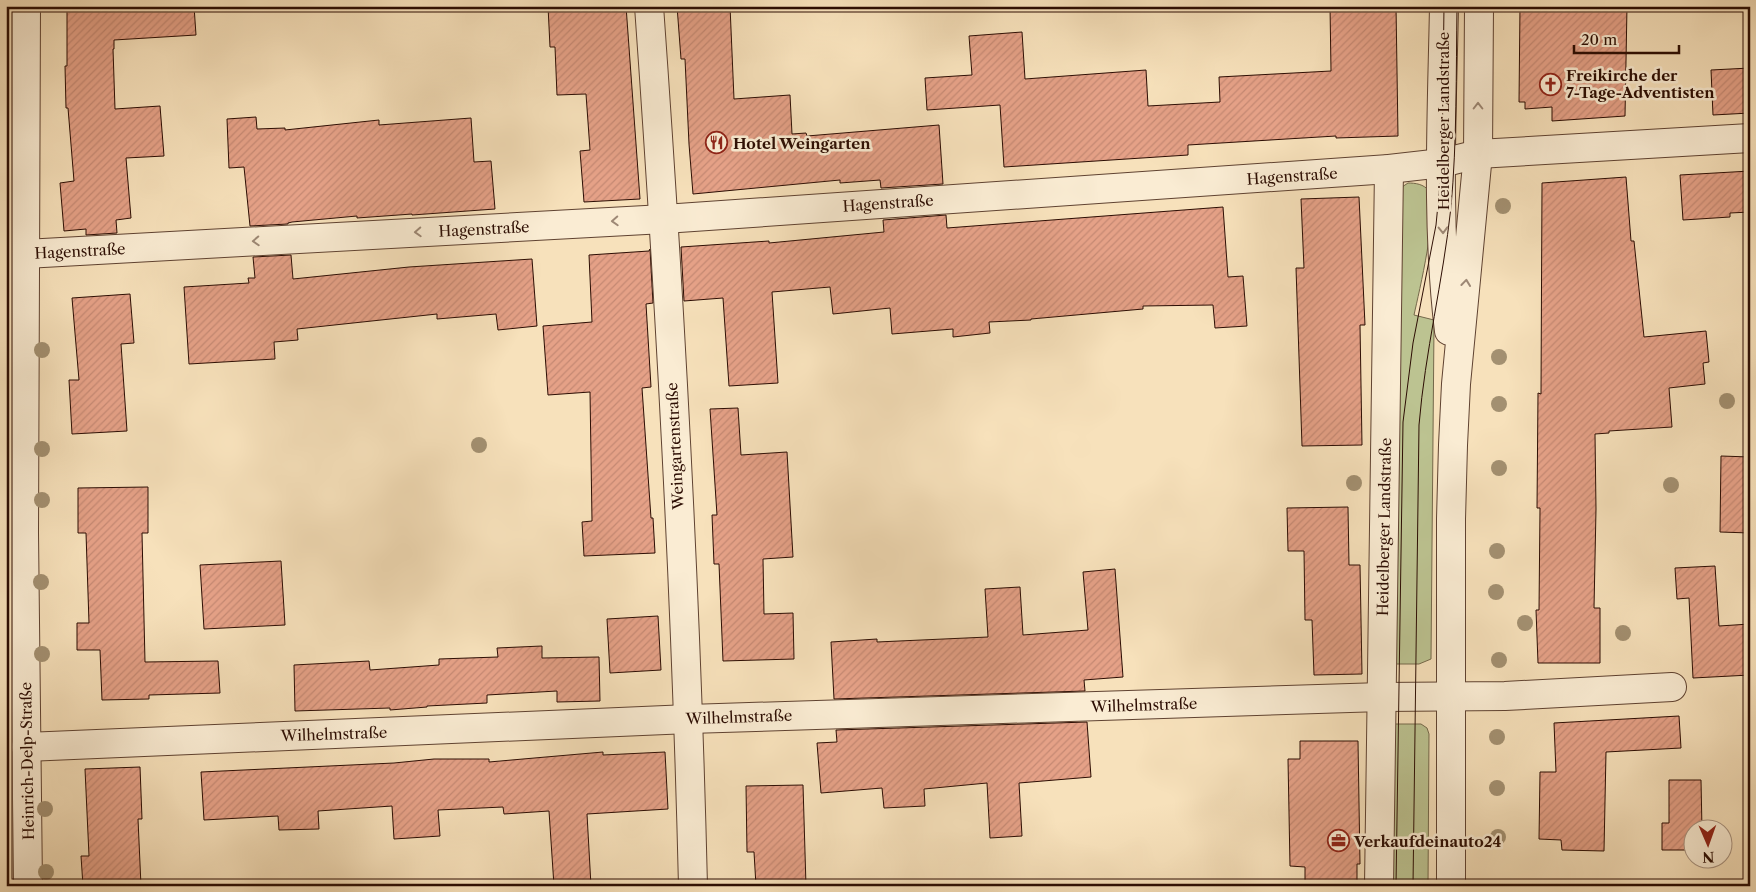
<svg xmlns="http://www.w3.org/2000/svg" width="1756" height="892" font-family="'Libre Caslon Text',serif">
<defs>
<pattern id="building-hatch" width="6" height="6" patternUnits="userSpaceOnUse" patternTransform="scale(1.25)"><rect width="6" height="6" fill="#e5a187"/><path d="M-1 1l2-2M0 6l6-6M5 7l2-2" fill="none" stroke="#c58973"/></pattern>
</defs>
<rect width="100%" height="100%" fill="#f7e1bb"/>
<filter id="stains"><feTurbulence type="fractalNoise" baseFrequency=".004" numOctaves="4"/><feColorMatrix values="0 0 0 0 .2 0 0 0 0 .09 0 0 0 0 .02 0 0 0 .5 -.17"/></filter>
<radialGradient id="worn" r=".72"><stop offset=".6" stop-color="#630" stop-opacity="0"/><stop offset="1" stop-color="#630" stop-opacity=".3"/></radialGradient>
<!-- green -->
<g fill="#bcc391" stroke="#74684a">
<path d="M1408,183C1415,183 1424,184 1429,191C1439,209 1419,292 1414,315L1434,320V326L1431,659L1419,664H1394L1402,187Z"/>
<polygon points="1394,724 1421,724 1427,728 1429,734 1428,886 1387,886"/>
</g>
<!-- building -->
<g fill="url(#building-hatch)" stroke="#2c0d03">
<polygon points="67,6 194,6 196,35 114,40 114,49 113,49 115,109 160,106 164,156 126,158 131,218 116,220 117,233 86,235 86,229 64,231 60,183 74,181 68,108 66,108 65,66 67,66"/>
<polygon points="548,6 626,6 640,199 584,202 580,151 590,150 586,94 557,95 555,47 550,47"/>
<polygon points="677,6 730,6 734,99 790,95 792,134 806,133 807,136 939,125 943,184 881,188 880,180 840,183 840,180 693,194 689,144 685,59 681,59"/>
<polygon points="1330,6 1396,6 1398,136 1336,138 1336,136 1188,145 1188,155 1004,167 1000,105 927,110 925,78 972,75 969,36 1022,32 1025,79 1146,70 1148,106 1220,102 1219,77 1331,71"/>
<polygon points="1520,6 1627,6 1625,116 1552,121 1552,107 1525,109 1525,102 1519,102"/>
<polygon points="1750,68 1750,113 1713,115 1711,70"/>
<polygon points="256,117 257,129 285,128 285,130 379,120 379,125 471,118 474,162 491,161 495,209 412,215 412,214 357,218 357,216 292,222 288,223 288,224 250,226 244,167 229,168 227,119"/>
<polygon points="1750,171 1750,212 1730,213 1730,217 1683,220 1680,175"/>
<polygon points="1626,177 1631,241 1634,241 1644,337 1706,331 1709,362 1703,363 1705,384 1669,388 1672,427 1609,431 1609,433 1595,434 1596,509 1594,608 1600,608 1600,663 1538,663 1536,610 1539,610 1540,508 1537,508 1538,393 1541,394 1542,183"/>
<polygon points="1359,197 1365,325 1360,325 1362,445 1302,446 1296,268 1304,268 1301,199"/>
<polygon points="1223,207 1228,277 1243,276 1247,326 1215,328 1213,305 1143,306 1143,309 1031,319 1031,320 989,322 990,333 953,337 953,329 892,334 890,308 833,314 830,287 772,292 778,383 729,386 723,298 684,301 681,247 769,241 769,243 884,232 883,220 946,215 947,228"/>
<polygon points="650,249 653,303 646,304 651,387 642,388 651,518 653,518 655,553 584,556 582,522 592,521 590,392 548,395 543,326 592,322 589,255 649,251"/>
<polygon points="291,255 293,279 409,267 532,259 537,326 498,330 496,314 437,319 437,314 297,329 298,340 274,342 275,359 189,364 184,287 249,283 248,278 255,278 253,257"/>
<polygon points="130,294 134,343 121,344 127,431 72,434 69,380 79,380 72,298"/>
<polygon points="738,408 741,455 787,452 793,557 763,559 764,614 793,613 794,659 723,661 719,564 714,564 712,515 717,515 710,409"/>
<polygon points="1721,456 1750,457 1750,533 1720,532"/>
<polygon points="148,487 148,533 142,533 145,662 218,661 220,693 149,695 149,699 102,700 100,650 77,650 77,623 89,623 86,533 78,533 78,488"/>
<polygon points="1348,507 1349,565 1360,565 1362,674 1314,675 1312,620 1305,620 1304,551 1288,551 1287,508"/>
<polygon points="281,561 285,625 204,629 200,565"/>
<polygon points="1715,566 1719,626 1750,624 1750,675 1693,678 1689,598 1677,599 1675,568"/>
<polygon points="1115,569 1123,677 1084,680 1085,691 834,699 831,642 877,639 877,642 988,637 985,589 1020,587 1023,635 1088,630 1083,572"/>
<polygon points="658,616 661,670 610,673 607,619"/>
<polygon points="542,646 542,658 599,657 600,701 557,702 557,691 487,695 487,703 427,706 427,707 390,710 390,708 295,711 294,665 369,661 370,670 439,665 439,659 498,657 497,648"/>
<polygon points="1679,716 1681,748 1606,752 1604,851 1562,850 1561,840 1539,839 1540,772 1556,772 1554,723"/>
<polygon points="1087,722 1091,777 1019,783 1022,836 990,838 987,783 924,789 925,806 884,808 882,788 821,793 817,743 837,742 836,730"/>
<polygon points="1300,741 1358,741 1360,864 1357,864 1357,886 1305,886 1305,867 1290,866 1288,759 1300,759"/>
<polygon points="603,752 603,755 665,752 668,809 587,814 591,886 554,886 549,811 504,814 503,807 438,810 440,836 394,839 392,806 318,811 319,829 279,830 278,816 204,820 201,772 394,763 434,759 489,759 489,762"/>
<polygon points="140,767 142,819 138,819 141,886 83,886 81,856 89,856 85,769"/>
<polygon points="1669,780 1701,780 1702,830 1694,830 1694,850 1662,850 1662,823 1669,823"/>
<polygon points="803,785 806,886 756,886 754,852 747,852 746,786"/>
</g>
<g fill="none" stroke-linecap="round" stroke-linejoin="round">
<defs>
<g id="minor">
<polyline points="26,6 24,533 28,886"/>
<path d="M649,6C670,299 686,592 693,886"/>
<path d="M1444,6C1442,114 1436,223 1449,331"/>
<polyline points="6,252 25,254 664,219 1389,169 1442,163 1478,154 1750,138"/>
<polyline points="26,747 689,719 1382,697 1505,696 1672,687"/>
<polyline points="1379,886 1389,169"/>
<polyline points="1451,886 1451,519 1453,445 1456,384 1478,154 1479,6"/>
</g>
</defs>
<!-- minor casing -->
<use href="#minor" stroke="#5f4231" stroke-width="30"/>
<!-- path -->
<polyline stroke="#2c0d03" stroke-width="3" stroke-dasharray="1 2.5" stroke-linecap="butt" points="1699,884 1699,886"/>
<!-- minor -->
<use href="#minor" stroke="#faecd3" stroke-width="28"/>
<!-- tram -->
<g stroke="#2c0d03" stroke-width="1">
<polyline points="1396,886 1403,422 1413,343 1436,225 1442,163 1444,6"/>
<path d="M1413,886L1419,425C1425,352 1443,281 1451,207C1457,141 1456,73 1457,6"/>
</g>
</g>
<!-- trees -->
<g fill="#a39071">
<circle cx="1503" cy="206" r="8"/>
<circle cx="42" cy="350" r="8"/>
<circle cx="1499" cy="357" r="8"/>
<circle cx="1727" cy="401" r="8"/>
<circle cx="1499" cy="404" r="8"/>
<circle cx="479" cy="445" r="8"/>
<circle cx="42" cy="449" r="8"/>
<circle cx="1499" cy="468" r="8"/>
<circle cx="1354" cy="483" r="8"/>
<circle cx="1671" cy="485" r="8"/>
<circle cx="42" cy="500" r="8"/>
<circle cx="1497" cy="551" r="8"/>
<circle cx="41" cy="582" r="8"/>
<circle cx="1496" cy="592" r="8"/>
<circle cx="1525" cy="623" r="8"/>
<circle cx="1623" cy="633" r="8"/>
<circle cx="42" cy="654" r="8"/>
<circle cx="1499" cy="660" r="8"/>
<circle cx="1497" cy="737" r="8"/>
<circle cx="1497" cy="788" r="8"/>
<circle cx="45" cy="809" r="8"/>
<circle cx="1498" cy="837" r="8"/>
<circle cx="46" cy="872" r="8"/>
</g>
<!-- one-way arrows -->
<defs><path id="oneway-chevron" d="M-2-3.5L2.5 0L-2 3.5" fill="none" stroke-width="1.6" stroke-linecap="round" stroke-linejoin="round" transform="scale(1.25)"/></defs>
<g stroke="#9d8875">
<use href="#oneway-chevron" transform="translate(1478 106) rotate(-90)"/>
<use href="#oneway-chevron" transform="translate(615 221) rotate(177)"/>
<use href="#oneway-chevron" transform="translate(1443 230) rotate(89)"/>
<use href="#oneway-chevron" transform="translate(418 232) rotate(177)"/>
<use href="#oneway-chevron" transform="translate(256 241) rotate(177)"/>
<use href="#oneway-chevron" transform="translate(1466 283) rotate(-84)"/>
</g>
<!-- icons -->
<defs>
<symbol id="church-ring" viewBox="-11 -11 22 22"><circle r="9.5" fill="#faecd3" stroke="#8f2418" stroke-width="1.5"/><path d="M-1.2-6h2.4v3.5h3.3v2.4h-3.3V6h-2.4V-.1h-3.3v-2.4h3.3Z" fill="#8f2418"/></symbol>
<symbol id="restaurant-ring" viewBox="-11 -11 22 22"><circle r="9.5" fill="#faecd3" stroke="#8f2418" stroke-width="1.5"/><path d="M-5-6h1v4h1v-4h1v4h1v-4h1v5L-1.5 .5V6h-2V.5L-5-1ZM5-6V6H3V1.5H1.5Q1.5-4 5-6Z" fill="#8f2418"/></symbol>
<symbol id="office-ring" viewBox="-11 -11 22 22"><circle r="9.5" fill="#faecd3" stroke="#8f2418" stroke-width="1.5"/><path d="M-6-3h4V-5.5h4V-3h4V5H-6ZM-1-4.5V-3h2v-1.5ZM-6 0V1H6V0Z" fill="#8f2418"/></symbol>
</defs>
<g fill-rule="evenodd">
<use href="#church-ring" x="1538" y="72" width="25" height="25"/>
<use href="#restaurant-ring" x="704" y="130" width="25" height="25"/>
<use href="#office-ring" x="1326" y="828" width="25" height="25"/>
</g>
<g text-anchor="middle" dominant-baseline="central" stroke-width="5" stroke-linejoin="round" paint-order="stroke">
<!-- poi labels -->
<g font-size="15" font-weight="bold" fill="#2c0d03" stroke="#faecd3" text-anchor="start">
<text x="1566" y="75">Freikirche der<tspan x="1566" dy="17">7-Tage-Adventisten</tspan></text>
<text x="733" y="143">Hotel Weingarten</text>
<text x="1354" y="841">Verkaufdeinauto24</text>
</g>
<!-- street labels -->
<g font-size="15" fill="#2c0d03" stroke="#faecd3">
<text transform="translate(1443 121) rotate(-90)">Heidelberger Landstraße</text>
<text transform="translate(1292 176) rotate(-4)">Hagenstraße</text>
<text transform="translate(888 203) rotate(-4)">Hagenstraße</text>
<text transform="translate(484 229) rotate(-3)">Hagenstraße</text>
<text transform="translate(80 251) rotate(-3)">Hagenstraße</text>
<text transform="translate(675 446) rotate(-93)">Weingartenstraße</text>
<text transform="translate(1384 527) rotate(-89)">Heidelberger Landstraße</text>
<text transform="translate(1144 705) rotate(-2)">Wilhelmstraße</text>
<text transform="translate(739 717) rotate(-2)">Wilhelmstraße</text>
<text transform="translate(334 734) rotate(-2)">Wilhelmstraße</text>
<text transform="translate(27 761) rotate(-91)">Heinrich-Delp-Straße</text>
</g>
</g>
<!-- margin -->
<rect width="1756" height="892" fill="none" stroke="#f7e1bb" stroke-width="25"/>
<rect x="8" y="8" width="1741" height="877" fill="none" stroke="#2c0d03" stroke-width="2.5"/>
<rect x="12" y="12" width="1731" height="867" fill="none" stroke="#2c0d03"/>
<!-- north arrow -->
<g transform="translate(1708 844) rotate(178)"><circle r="24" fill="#faecd3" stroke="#a89380"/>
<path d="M0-4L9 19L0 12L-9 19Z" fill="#8f2418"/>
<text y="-8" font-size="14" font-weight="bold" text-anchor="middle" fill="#2c0d03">N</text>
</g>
<!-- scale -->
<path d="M1574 45v8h105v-8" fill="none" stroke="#2c0d03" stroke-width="2.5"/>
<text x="1581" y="45" font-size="15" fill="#2c0d03" stroke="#faecd3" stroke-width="4" paint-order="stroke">20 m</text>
<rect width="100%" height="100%" filter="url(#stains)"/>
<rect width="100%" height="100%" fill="url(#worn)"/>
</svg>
